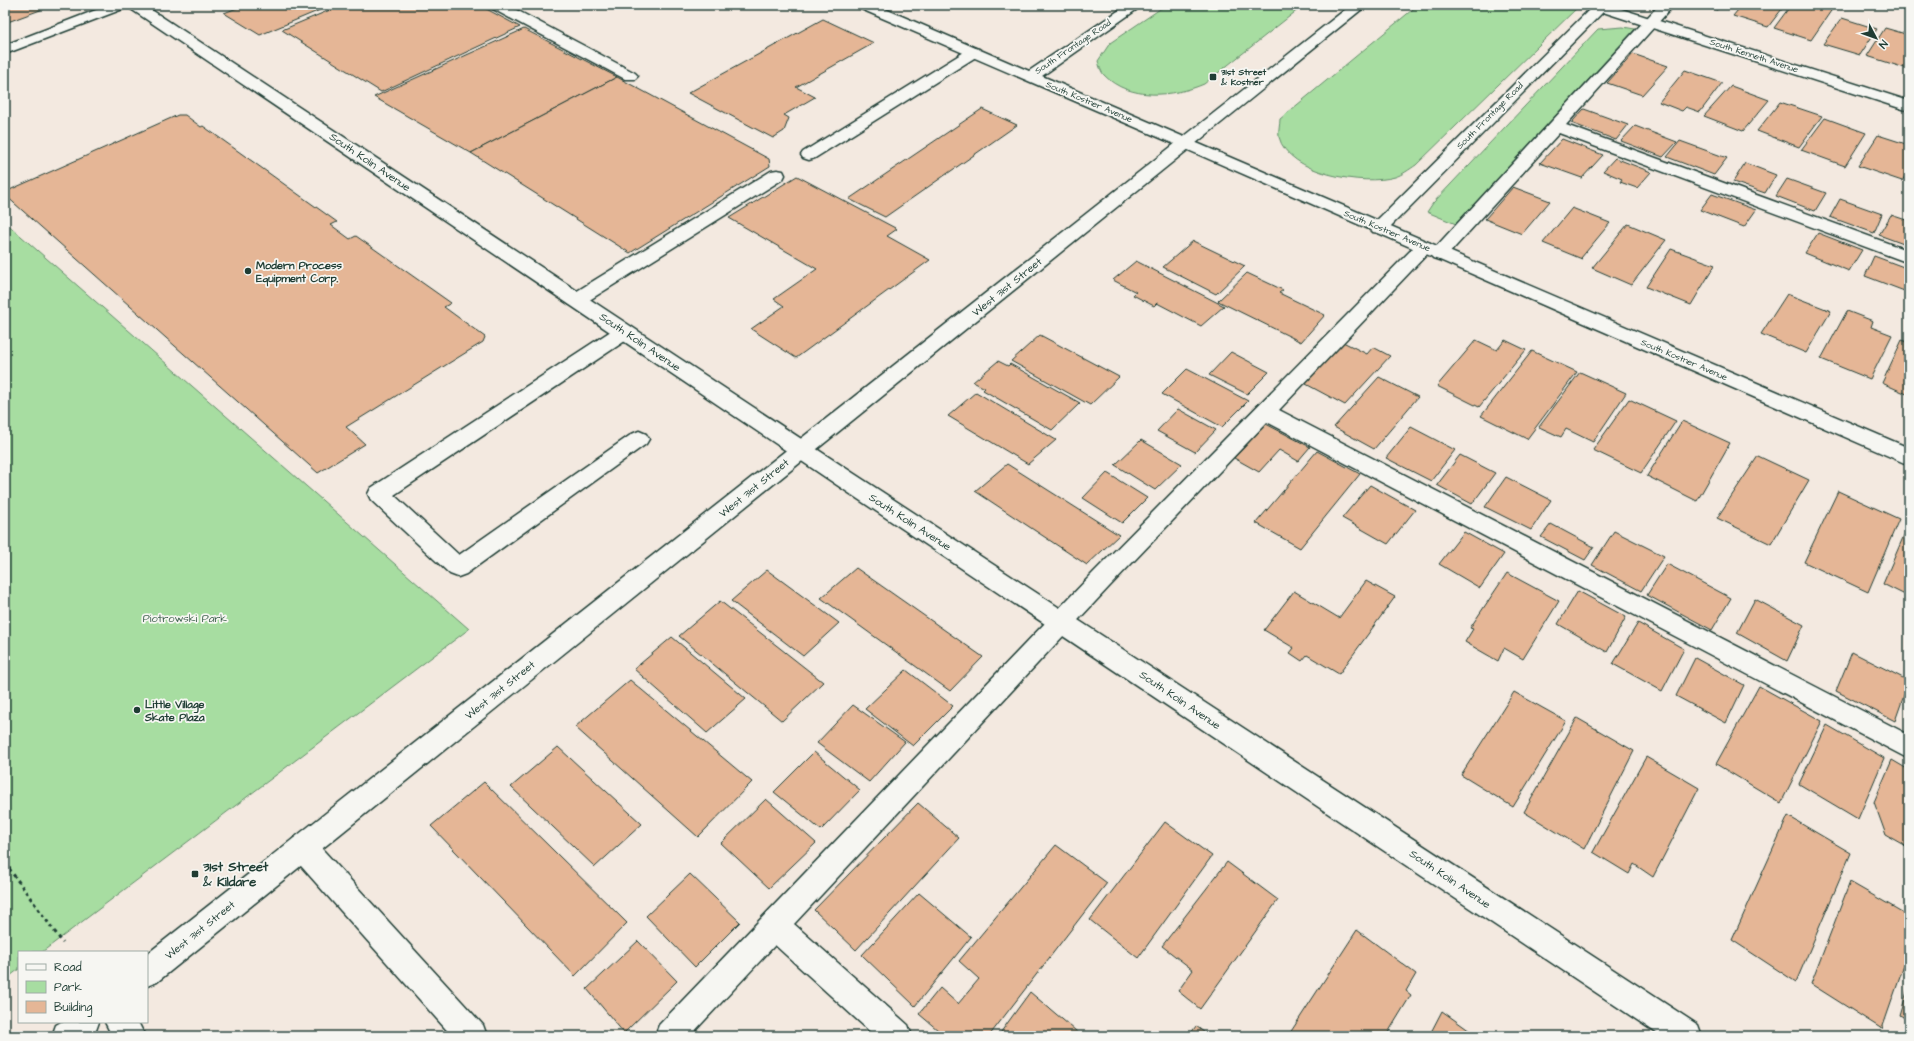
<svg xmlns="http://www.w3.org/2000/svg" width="1914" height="1041" font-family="'Architects Daughter',sans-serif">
<rect width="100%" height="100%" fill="#f3e9e0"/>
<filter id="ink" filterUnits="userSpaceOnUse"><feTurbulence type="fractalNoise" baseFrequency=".025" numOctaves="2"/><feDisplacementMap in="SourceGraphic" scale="8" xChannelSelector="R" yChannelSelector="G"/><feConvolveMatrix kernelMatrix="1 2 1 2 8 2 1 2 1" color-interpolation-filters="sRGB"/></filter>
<g filter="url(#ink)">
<!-- green -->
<g fill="#a7dda1" stroke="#638d6a">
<path d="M1166,5H1304L1204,84C1174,97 1129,101 1104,75C1101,72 1099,65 1098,61L1110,43Z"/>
<path d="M1418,5H1580L1416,165C1410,169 1402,175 1395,177C1364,186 1288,174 1279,137C1278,132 1280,124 1280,119Z"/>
<polygon points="1623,27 1635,29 1456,224 1427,212 1433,203 1598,29"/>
<polygon points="5,222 469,629 42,952 19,952 19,969 5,980"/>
</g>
<!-- building -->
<g fill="#e5b696" stroke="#1f3d34">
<polygon points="5,5 54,5 5,23"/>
<polygon points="233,5 332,5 260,35 224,13 237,8"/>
<polygon points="342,5 479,5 520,27 381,92 282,30"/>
<polygon points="1699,5 1721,5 1717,10"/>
<polygon points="1742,5 1785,5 1768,27 1733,16"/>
<polygon points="1791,5 1835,5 1811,40 1774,28"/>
<polygon points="1899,5 1909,5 1909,11 1897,8"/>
<polygon points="1842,18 1877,29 1860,55 1823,44"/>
<polygon points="823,19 874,43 796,87 815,97 784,115 789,118 784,131 773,138 688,93"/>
<polygon points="1885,28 1909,35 1909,62 1905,68 1867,56"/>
<polygon points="524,29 617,77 471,153 374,97"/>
<polygon points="1633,54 1668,66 1642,95 1607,83"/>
<polygon points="1685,70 1722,83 1700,112 1686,107 1682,111 1659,102"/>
<polygon points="617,77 769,159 770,166 630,253 471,153"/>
<polygon points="1731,86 1769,100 1743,131 1704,116"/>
<polygon points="1780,102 1822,116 1799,147 1757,131"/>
<polygon points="982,109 1017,125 885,217 849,199"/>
<polygon points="1584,109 1628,125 1616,140 1571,123"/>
<polygon points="178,115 185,115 201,127 203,126 337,222 331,225 350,239 356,236 451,303 444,307 485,337 483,342 346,427 365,444 318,473 5,195 5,192"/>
<polygon points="1825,118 1866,133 1845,166 1801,150"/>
<polygon points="1635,126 1677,142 1663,157 1621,141"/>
<polygon points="1878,135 1909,145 1909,170 1902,181 1858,166"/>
<polygon points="1562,139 1603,155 1582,178 1540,163"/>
<polygon points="1680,141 1727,158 1714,175 1667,157"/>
<polygon points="1615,158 1651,172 1637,188 1620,182 1622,179 1603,171"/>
<polygon points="1745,163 1776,175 1765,193 1733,182"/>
<polygon points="797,176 897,229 887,236 930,260 796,358 751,329 784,306 774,299 817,269 729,218"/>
<polygon points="1787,179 1826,193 1815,211 1776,196"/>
<polygon points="1513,187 1550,201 1522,234 1485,219"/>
<polygon points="1712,194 1756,210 1744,227 1700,210"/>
<polygon points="1840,199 1882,214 1874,233 1830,217"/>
<polygon points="1572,208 1610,223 1581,258 1582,259 1543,243"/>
<polygon points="1891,215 1909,221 1909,246 1879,235"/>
<polygon points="1628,224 1666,240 1631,285 1592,268"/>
<polygon points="1818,233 1862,250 1849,271 1805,253"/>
<polygon points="1193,241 1245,266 1216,294 1163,267"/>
<polygon points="1671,249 1715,265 1691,305 1646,287"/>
<polygon points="1874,256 1909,269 1909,288 1907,292 1865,276"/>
<polygon points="1136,261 1224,306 1201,326 1157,303 1154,306 1133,295 1136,292 1113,280"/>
<polygon points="1247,273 1283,290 1279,293 1325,315 1301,342 1218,301"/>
<polygon points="1787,294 1831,311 1806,353 1761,334"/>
<polygon points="1847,311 1873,321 1871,327 1892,335 1870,379 1821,359"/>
<polygon points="1040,335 1119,377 1090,405 1011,361"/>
<polygon points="1476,340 1497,350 1505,340 1526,350 1479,407 1437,386"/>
<polygon points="1902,340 1909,343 1909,395 1882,383"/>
<polygon points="1343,342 1367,354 1373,347 1390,356 1345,405 1304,383"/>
<polygon points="1532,351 1577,372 1527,439 1481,416"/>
<polygon points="1231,352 1269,372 1247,394 1209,375"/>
<polygon points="998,361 1008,366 1010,364 1080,403 1052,430 983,390 985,388 973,382"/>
<polygon points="1187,369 1248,401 1222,427 1162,394"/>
<polygon points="1580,372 1626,393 1593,442 1566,429 1561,437 1539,427"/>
<polygon points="1379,377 1418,397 1374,449 1334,427"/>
<polygon points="976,392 1056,440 1028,464 948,416"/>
<polygon points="1629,399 1676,421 1641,473 1593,450"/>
<polygon points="1178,409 1216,430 1195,452 1157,431"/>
<polygon points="1682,421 1730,443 1697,501 1647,476"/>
<polygon points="1266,424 1310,447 1298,461 1279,450 1259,472 1234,458"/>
<polygon points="1411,427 1455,450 1431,481 1386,458"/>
<polygon points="1141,440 1182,464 1155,490 1115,465"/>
<polygon points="1317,451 1360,474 1300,548 1256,523"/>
<polygon points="1460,455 1495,473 1472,504 1437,485"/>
<polygon points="1758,456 1809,480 1771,544 1717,518"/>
<polygon points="1007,464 1119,535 1087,565 975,491"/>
<polygon points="1107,473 1147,498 1122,523 1083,498"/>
<polygon points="1506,477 1551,500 1531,530 1485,507"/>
<polygon points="1370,485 1415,510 1388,544 1342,518"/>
<polygon points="1838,491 1899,519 1868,592 1804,562"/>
<polygon points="1551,524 1594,547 1585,560 1541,537"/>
<polygon points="1908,526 1909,526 1909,597 1883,584"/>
<polygon points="1614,531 1664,556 1641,591 1592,565"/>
<polygon points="1464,532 1504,554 1480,588 1439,564"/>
<polygon points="1667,564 1731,598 1712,630 1647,595"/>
<polygon points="856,568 983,657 950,691 821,598"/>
<polygon points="767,570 839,623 803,656 731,601"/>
<polygon points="1507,573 1559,601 1523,659 1504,648 1498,661 1465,642 1473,629 1470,628"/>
<polygon points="1366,581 1395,597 1339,674 1307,655 1302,661 1290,653 1294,648 1264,630 1294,591 1339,618"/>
<polygon points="1578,591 1626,617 1607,652 1558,624"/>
<polygon points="1755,599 1804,625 1787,661 1737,633"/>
<polygon points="720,601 823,682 782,721 679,636"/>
<polygon points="1638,623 1684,649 1662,691 1613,664"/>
<polygon points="672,637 746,699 707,733 634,669"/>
<polygon points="1852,652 1909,681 1895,721 1836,691"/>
<polygon points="1695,658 1744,685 1726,723 1676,696"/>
<polygon points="906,670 953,706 913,746 865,709"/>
<polygon points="630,680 752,782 698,837 575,727"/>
<polygon points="1759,686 1822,721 1781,803 1716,764"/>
<polygon points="1514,692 1566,721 1513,807 1461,775"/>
<polygon points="853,705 905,742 869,782 817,743"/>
<polygon points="1577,718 1634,751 1584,849 1524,812"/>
<polygon points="1827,725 1884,758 1858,819 1799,784"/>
<polygon points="558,747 642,824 595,867 511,787"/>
<polygon points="814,752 860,790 821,830 774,792"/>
<polygon points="1646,757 1699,788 1653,877 1634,864 1629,874 1593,852"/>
<polygon points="1892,760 1909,770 1909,848 1886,835 1874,802"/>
<polygon points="484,782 627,923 575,976 431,826"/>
<polygon points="766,799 816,843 769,888 721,843"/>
<polygon points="918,803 959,838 856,950 814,910"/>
<polygon points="1788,816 1851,853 1796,982 1732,940"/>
<polygon points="1165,822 1212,856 1138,958 1090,920"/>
<polygon points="1056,845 1107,883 989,1036 945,1036 919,1014 940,988 958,1004 979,979 959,961"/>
<polygon points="1227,862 1278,900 1200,1009 1178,991 1193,970 1162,946"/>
<polygon points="690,874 740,922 695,967 646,916"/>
<polygon points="1850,882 1909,916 1909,951 1882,1029 1811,984"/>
<polygon points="919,893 971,937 915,1006 862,955"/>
<polygon points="1357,930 1416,974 1406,991 1411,995 1386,1036 1288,1036"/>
<polygon points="638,941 677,981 624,1033 587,989"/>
<polygon points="1909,985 1909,1021 1900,1015"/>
<polygon points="1030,992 1082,1036 998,1036"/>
<polygon points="1442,1011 1477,1036 1429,1036"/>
<polygon points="1196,1026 1209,1036 1189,1036"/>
</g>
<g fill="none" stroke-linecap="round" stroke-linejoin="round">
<defs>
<g id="service">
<polygon points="489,5 507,5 635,73 638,76 635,79 625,79 491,8"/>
<polygon points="1659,5 1674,5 1566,125 1909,251 1909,263 1559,133 1445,258 1439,260 1433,258 1430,254 1433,250"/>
<polygon points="974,48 979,49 981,52 979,55 815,158 809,160 803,158 801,155 803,152 969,49"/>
<polygon points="777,170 783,171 785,175 783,179 583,304 576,306 569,304 567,300 569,296 771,171"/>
<polygon points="1424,241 1430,243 1433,247 1430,251 1279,410 1909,735 1909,759 1267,422 1109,587 794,924 908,1025 912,1036 875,1036 775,945 690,1036 655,1036 659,1025 1093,573 1418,243"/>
<polygon points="624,326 631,327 634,332 631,337 394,495 459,555 632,434 639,431 646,434 649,439 646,444 466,574 458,577 450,574 371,500 368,494 371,488 617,327"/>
<polygon points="303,835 313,839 483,1025 487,1036 452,1036 293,857 289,848 293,839"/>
</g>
<g id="minor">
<polygon points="109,5 144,5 853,473 1698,1025 1702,1036 1661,1036 837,485 128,7 5,54 5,45"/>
<polygon points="857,5 876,5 1029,71 1127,5 1143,5 1042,76 1191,140 1193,143 1191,146 1185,148 1179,146 859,8"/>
<polygon points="1594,5 1609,5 1909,101 1909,111 1603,12 1385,232 1379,233 1373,232 1370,228 1373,224"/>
<polygon points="105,1022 138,1022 145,1036 112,1036"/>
</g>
<polygon id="tertiary" points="1185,138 1909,448 1909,465 1179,146 1177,143 1179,140"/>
<g id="secondary">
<polygon points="1351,5 1367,5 157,982 147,986 147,954"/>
<polygon points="61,1022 99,1022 95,1033 90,1036 52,1036 56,1025"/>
</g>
</defs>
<!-- service casing -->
<use href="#service" stroke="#1f3d34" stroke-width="3"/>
<!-- minor casing -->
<use href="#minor" stroke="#1f3d34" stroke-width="3"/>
<!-- tertiary casing -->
<use href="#tertiary" stroke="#1f3d34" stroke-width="3"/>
<!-- secondary casing -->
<use href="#secondary" stroke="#1f3d34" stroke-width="3"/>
<!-- path -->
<polyline stroke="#1f3d34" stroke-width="3" stroke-dasharray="3.5 3.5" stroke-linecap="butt" points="5,863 63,943"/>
<!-- service -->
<use href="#service" fill="#f6f6f2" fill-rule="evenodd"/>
<!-- minor -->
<use href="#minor" fill="#f6f6f2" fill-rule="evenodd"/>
<!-- tertiary -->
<use href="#tertiary" fill="#f6f6f2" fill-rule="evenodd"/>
<!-- secondary -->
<use href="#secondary" fill="#f6f6f2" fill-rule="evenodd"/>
</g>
</g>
<!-- markers -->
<g fill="#1f3d34" stroke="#f6f6f2" stroke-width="1.5">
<rect x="1209" y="73" width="8" height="8" rx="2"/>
<circle cx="248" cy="271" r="4"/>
<circle cx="137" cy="710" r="4"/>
<rect x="191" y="870" width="8" height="8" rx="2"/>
</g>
<g text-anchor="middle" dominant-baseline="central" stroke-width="3.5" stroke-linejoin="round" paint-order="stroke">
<!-- far-street labels -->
<g font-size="9" fill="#1f3d34" stroke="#f6f6f2">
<text transform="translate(1073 47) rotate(-34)">South Frontage Road</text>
<text transform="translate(1754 56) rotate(18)">South Kenneth Avenue</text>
<text transform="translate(1089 102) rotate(23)">South Kostner Avenue</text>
<text transform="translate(1490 116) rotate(-45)">South Frontage Road</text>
<text transform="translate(1387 231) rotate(23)">South Kostner Avenue</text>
<text transform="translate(1684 360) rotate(23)">South Kostner Avenue</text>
</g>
<!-- far-poi labels -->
<g font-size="9" font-weight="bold" fill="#1f3d34" stroke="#f6f6f2" text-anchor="start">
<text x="1221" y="72">31st Street<tspan x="1221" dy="10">&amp; Kostner</tspan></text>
</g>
<!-- street labels -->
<g font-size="11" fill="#1f3d34" stroke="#f6f6f2">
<text transform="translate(370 162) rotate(34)">South Kolin Avenue</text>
<text transform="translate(1007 287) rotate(-39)">West 31st Street</text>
<text transform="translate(640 342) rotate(34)">South Kolin Avenue</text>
<text transform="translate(754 488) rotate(-39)">West 31st Street</text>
<text transform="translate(910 522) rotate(33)">South Kolin Avenue</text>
<text transform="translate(500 690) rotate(-39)">West 31st Street</text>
<text transform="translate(1180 700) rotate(34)">South Kolin Avenue</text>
<text transform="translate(1450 879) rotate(34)">South Kolin Avenue</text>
<text transform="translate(200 930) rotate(-39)">West 31st Street</text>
</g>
<!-- poi labels -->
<g font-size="11" font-weight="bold" fill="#1f3d34" stroke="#f6f6f2" text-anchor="start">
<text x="256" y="265">Modern Process<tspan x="256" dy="13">Equipment Corp.</tspan></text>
<text x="145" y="704">Little Village<tspan x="145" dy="13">Skate Plaza</tspan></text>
</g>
<!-- park labels -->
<g font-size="11" fill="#3a5d4a" stroke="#f6f6f2">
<text x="185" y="618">Piotrowski Park</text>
</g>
<!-- near-poi labels -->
<g font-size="13" font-weight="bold" fill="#1f3d34" stroke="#f6f6f2" text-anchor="start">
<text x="203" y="867">31st Street<tspan x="203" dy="15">&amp; Kildare</tspan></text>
</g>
</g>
<!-- margin -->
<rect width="1914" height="1041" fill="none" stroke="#f6f6f2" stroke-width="20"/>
<rect x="10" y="10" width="1894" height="1021" fill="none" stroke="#1f3d34" stroke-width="1.5" filter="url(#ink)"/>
<!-- legend -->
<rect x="18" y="951" width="130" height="72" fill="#f6f6f2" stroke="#a0aca6"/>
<rect x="26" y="964" width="20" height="6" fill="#f6f6f2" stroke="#a0aca6"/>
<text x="54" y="971" font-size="12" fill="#1f3d34">Road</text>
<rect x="26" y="981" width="20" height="12" fill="#a7dda1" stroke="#a0aca6"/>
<text x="54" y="991" font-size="12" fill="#1f3d34">Park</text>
<rect x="26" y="1001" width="20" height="12" fill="#e5b696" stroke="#a0aca6"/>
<text x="54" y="1011" font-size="12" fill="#1f3d34">Building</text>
<!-- north arrow -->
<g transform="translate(1876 38) rotate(131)" stroke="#f6f6f2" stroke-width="3" paint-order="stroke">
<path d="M0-3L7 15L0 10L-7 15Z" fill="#1f3d34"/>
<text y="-6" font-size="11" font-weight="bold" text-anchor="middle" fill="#1f3d34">N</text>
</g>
</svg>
